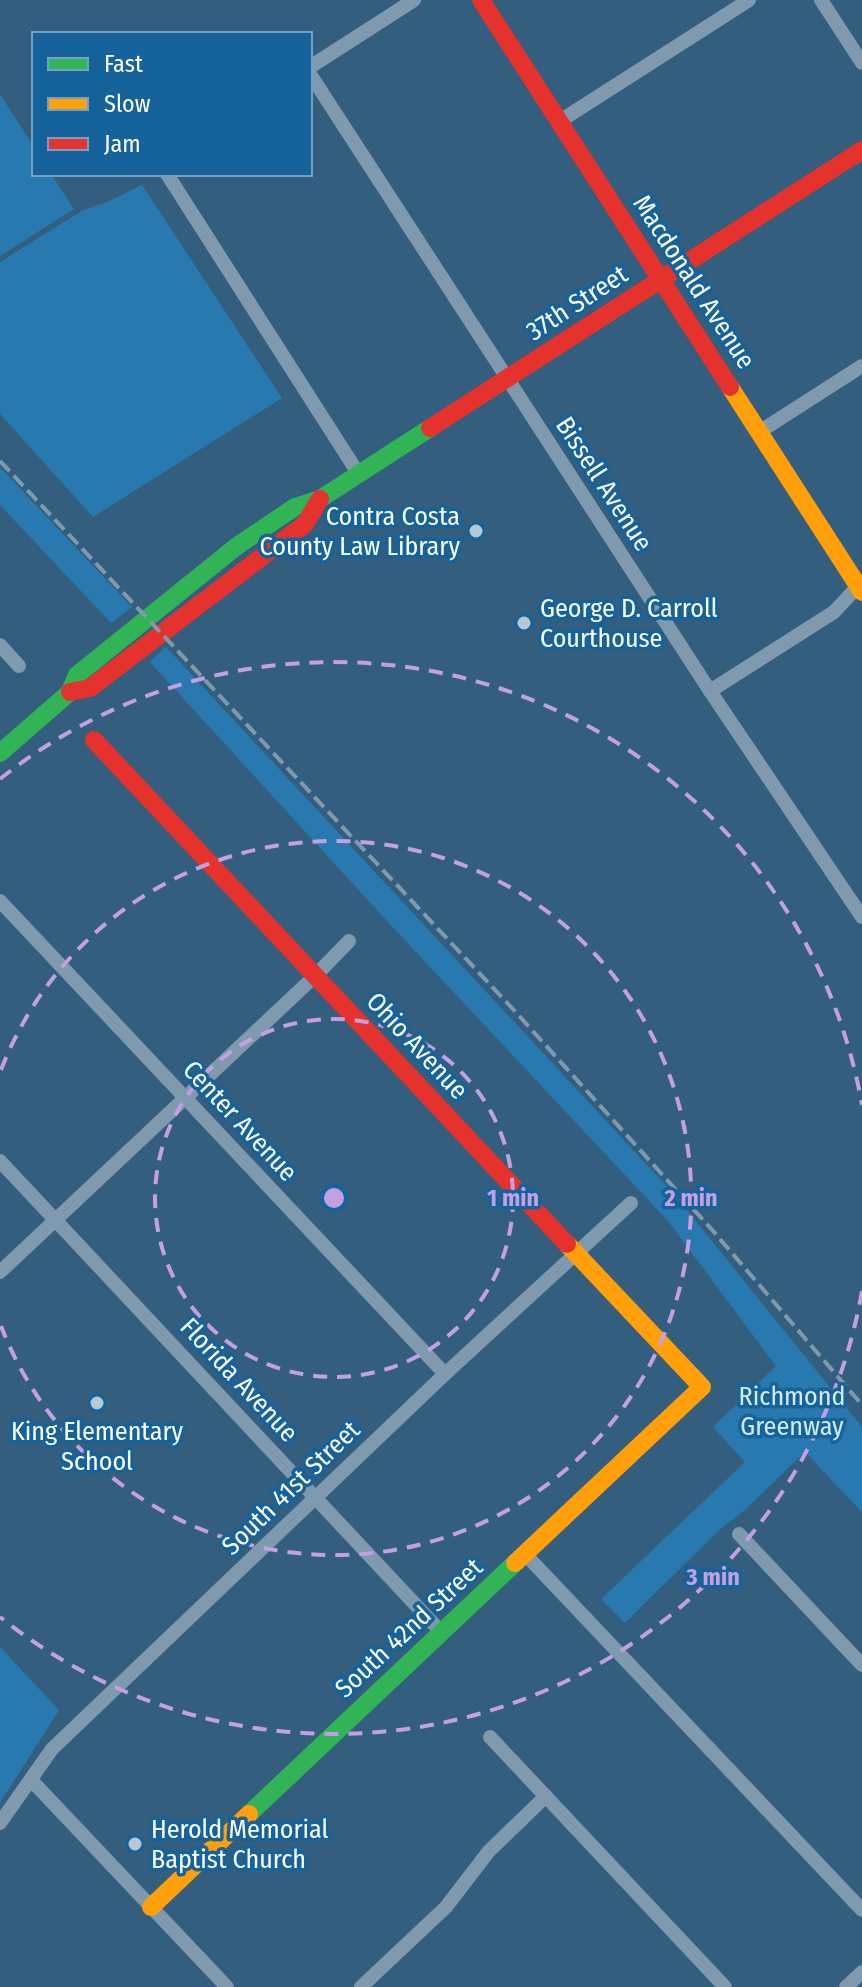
<svg xmlns="http://www.w3.org/2000/svg" width="862" height="1987" font-family="'Fira Sans Condensed',sans-serif">
<rect width="100%" height="100%" fill="#345e7d"/>
<!-- green -->
<g fill="#2879b0">
<polygon points="0,94 34,147 34,174 51,174 74,209 0,256"/>
<polygon points="142,185 282,398 93,517 0,414 0,262 83,210 107,202"/>
<polygon points="0,467 132,607 111,623 0,505"/>
<polygon points="166,647 673,1193 862,1427 862,1512 805,1452 745,1510 718,1531 625,1623 601,1599 745,1462 713,1427 776,1366 668,1221 386,920 150,662"/>
<polygon points="0,1647 59,1710 0,1803"/>
</g>
<g fill="none" stroke-linecap="round" stroke-linejoin="round">
<!-- street -->
<g stroke="#7f9aaf" stroke-width="14">
<polyline points="821,0 862,63"/>
<polyline points="310,67 414,0"/>
<polyline points="310,74 710,691 862,917"/>
<polyline points="560,121 749,0"/>
<polyline points="167,174 358,473"/>
<polyline points="759,432 862,366"/>
<polyline points="0,645 19,666"/>
<polyline points="710,691 834,612 862,582"/>
<polyline points="0,901 445,1374"/>
<polyline points="0,1161 442,1633"/>
<polyline points="0,1272 316,975 349,941"/>
<polyline points="739,1534 862,1665"/>
<polyline points="525,1554 862,1910"/>
<polyline points="490,1737 725,1987"/>
<polyline points="32,1781 227,1987"/>
<polyline points="0,1823 52,1749 445,1374 631,1203"/>
<polyline points="361,1987 446,1907 489,1851 546,1796"/>
<polyline points="846,1987 862,1972"/>
</g>
<!-- fast -->
<g stroke="#30b455" stroke-width="18">
<polyline points="0,753 70,692 77,675 237,546 295,507 320,499 430,428"/>
<polyline points="249,1814 515,1563"/>
</g>
<!-- slow -->
<g stroke="#ff9f0a" stroke-width="18">
<polyline points="730,387 862,592"/>
<polyline points="515,1563 702,1387 567,1244"/>
<polyline points="151,1907 249,1814"/>
</g>
<!-- jam -->
<g stroke="#e5322d" stroke-width="18">
<polyline points="481,0 730,387"/>
<polyline points="430,428 862,150"/>
<polyline points="70,692 90,688 305,524 320,499"/>
<polyline points="94,740 567,1244"/>
</g>
<!-- rail -->
<polyline stroke="#7f9aad" stroke-width="4" stroke-dasharray="14 6" stroke-linecap="butt" points="0,461 512,1008 714,1232 862,1405"/>
</g>
<!-- distance rings -->
<g fill="none" stroke="#c4a0e2" stroke-width="4" stroke-dasharray="14 10">
<circle cx="334" cy="1198" r="179"/>
<path d="M1 1070A357 357 0 1 1 1 1326"/>
<path d="M862 1291A536 536 0 0 1 0 1617M0 779A536 536 0 0 1 862 1105"/>
</g>
<!-- markers -->
<g fill="#b8c7d2" stroke="#16639b" stroke-width="3">
<circle cx="476" cy="531" r="8"/>
<circle cx="524" cy="623" r="8"/>
<circle cx="97" cy="1403" r="8"/>
<circle cx="135" cy="1844" r="8"/>
</g>
<g text-anchor="middle" dominant-baseline="central" stroke-width="7" stroke-linejoin="round" paint-order="stroke">
<!-- street labels -->
<g font-size="26" fill="#fff" stroke="#16639b">
<text transform="translate(694 282) rotate(57)">Macdonald Avenue</text>
<text transform="translate(577 303) rotate(-33)">37th Street</text>
<text transform="translate(604 484) rotate(57)">Bissell Avenue</text>
<text transform="translate(417 1046) rotate(47)">Ohio Avenue</text>
<text transform="translate(240 1121) rotate(47)">Center Avenue</text>
<text transform="translate(239 1380) rotate(47)">Florida Avenue</text>
<text transform="translate(291 1488) rotate(-44)">South 41st Street</text>
<text transform="translate(409 1628) rotate(-43)">South 42nd Street</text>
</g>
<!-- poi labels -->
<g font-size="26" fill="#fff" stroke="#16639b" text-anchor="start">
<text x="460" y="516" text-anchor="end">Contra Costa<tspan x="460" dy="30">County Law Library</tspan></text>
<text x="540" y="608">George D. Carroll<tspan x="540" dy="30">Courthouse</tspan></text>
<text x="97" y="1431" text-anchor="middle">King Elementary<tspan x="97" dy="30">School</tspan></text>
<text x="151" y="1829">Herold Memorial<tspan x="151" dy="30">Baptist Church</tspan></text>
</g>
<!-- park labels -->
<g font-size="26" fill="#d4ecfc" stroke="#16639b">
<text x="792" y="1396">Richmond<tspan x="792" dy="30">Greenway</tspan></text>
</g>
</g>
<circle cx="334" cy="1198" r="12" fill="#c4a0e2" stroke="#16639b" stroke-width="4"/>
<g font-size="24" text-anchor="middle" font-weight="bold" fill="#c4a0e2" stroke="#16639b" stroke-width="7" stroke-linejoin="round" paint-order="stroke">
<text x="513" y="1206">1 min</text>
<text x="691" y="1206">2 min</text>
<text x="713" y="1585">3 min</text>
</g>
<!-- legend -->
<rect x="32" y="32" width="280" height="144" fill="#16639b" stroke="#73a1c3" stroke-width="2"/>
<rect x="48" y="58" width="40" height="12" fill="#30b455" stroke="#73a1c3" stroke-width="2"/>
<text x="104" y="72" font-size="24" fill="#ffffff">Fast</text>
<rect x="48" y="98" width="40" height="12" fill="#ff9f0a" stroke="#73a1c3" stroke-width="2"/>
<text x="104" y="112" font-size="24" fill="#ffffff">Slow</text>
<rect x="48" y="138" width="40" height="12" fill="#e5322d" stroke="#73a1c3" stroke-width="2"/>
<text x="104" y="152" font-size="24" fill="#ffffff">Jam</text>
</svg>
